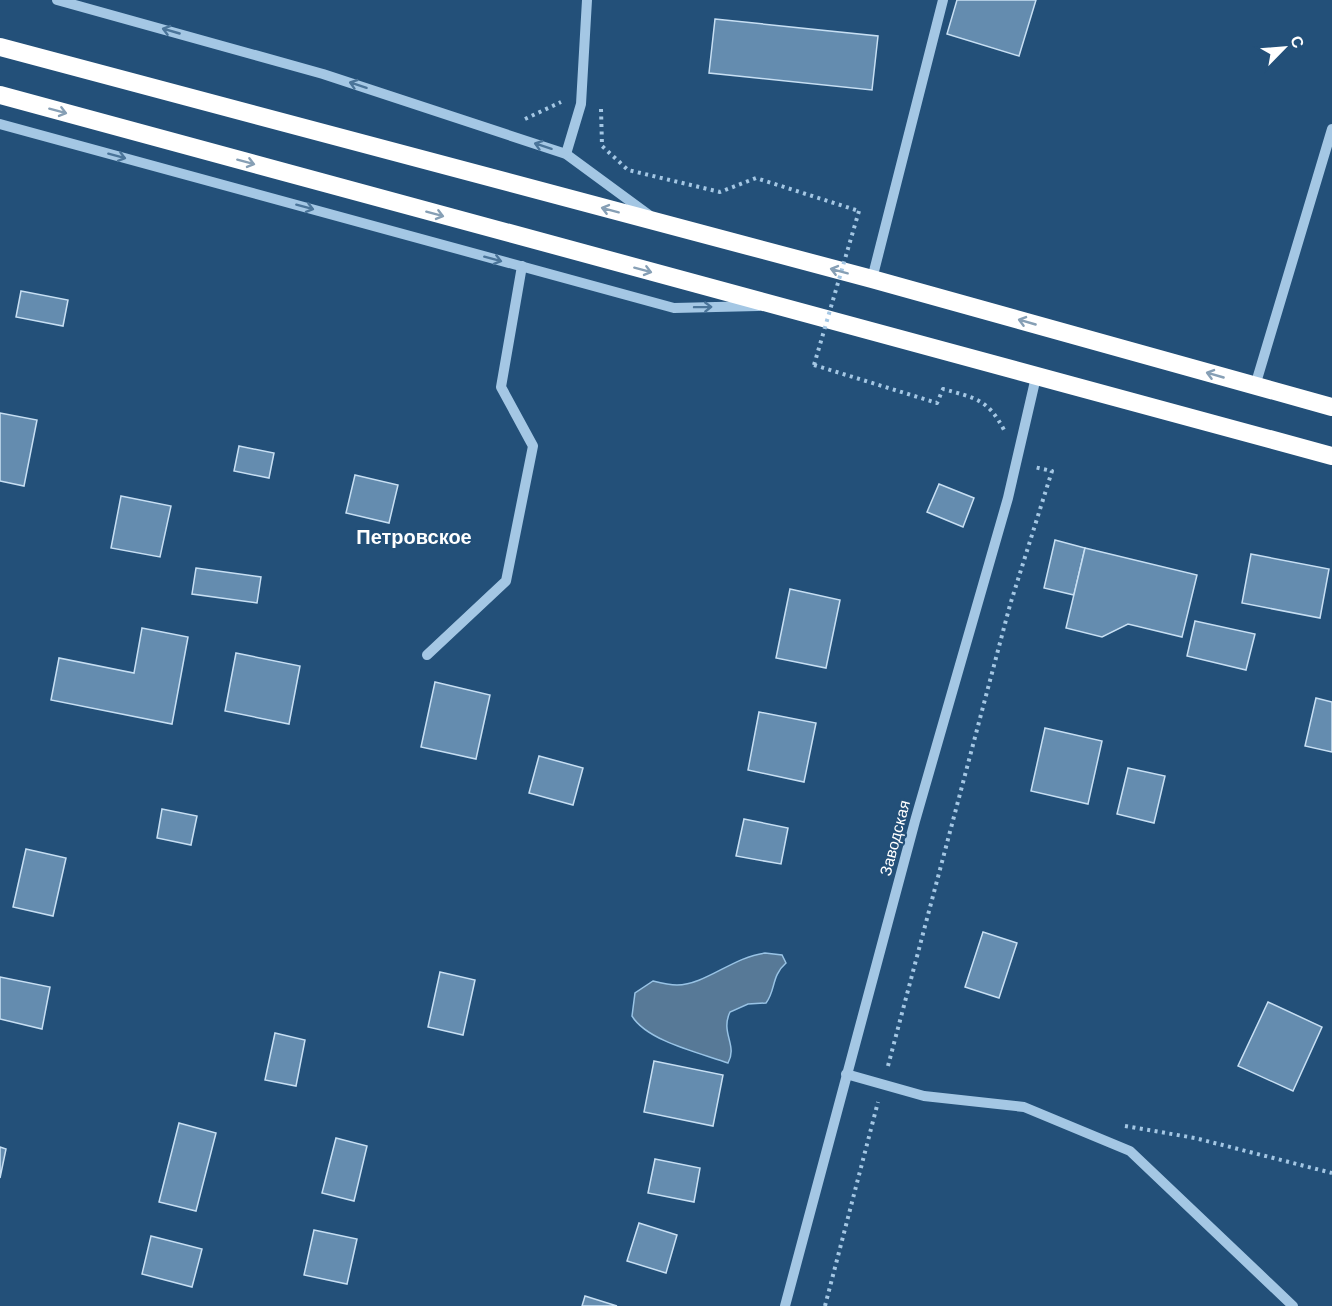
<svg xmlns="http://www.w3.org/2000/svg" width="1332" height="1306" font-family="Helvetica,sans-serif">
<rect width="100%" height="100%" fill="#235079"/>
<!-- water -->
<path fill="#577997" stroke="#98c3e5" stroke-width="1.5" d="M765,953L782,955L786,963C771,976 776,990 766,1003L748,1004L730,1012C720,1033 738,1045 728,1063C700,1053 647,1041 632,1016L635,993L653,981C661,983 669,985 677,985C705,985 733,957 765,953Z"/>
<!-- building -->
<g fill="#648caf" stroke="#c7dff3" stroke-width="1.5">
<polygon points="957,0 1036,0 1019,56 947,34"/>
<polygon points="715,19 878,36 872,90 709,73"/>
<polygon points="21,291 68,300 63,326 16,317"/>
<polygon points="0,413 37,420 24,486 0,481"/>
<polygon points="239,446 274,453 269,478 234,471"/>
<polygon points="355,475 398,485 389,523 346,513"/>
<polygon points="939,484 974,498 963,527 927,512"/>
<polygon points="121,496 171,506 160,557 111,548"/>
<polygon points="1055,540 1085,548 1074,595 1044,588"/>
<polygon points="1085,548 1197,575 1182,637 1128,624 1102,637 1066,628"/>
<polygon points="1251,554 1329,569 1320,618 1242,603"/>
<polygon points="196,568 261,577 257,603 192,594"/>
<polygon points="790,589 840,600 826,668 776,658"/>
<polygon points="1195,621 1255,634 1246,670 1187,656"/>
<polygon points="142,628 188,637 172,724 51,700 59,658 134,673"/>
<polygon points="236,653 300,666 289,724 225,711"/>
<polygon points="435,682 490,695 476,759 421,747"/>
<polygon points="1316,698 1332,702 1332,752 1305,746"/>
<polygon points="759,712 816,723 804,782 748,770"/>
<polygon points="1045,728 1102,741 1088,804 1031,791"/>
<polygon points="539,756 583,768 573,805 529,793"/>
<polygon points="1128,768 1165,776 1154,823 1117,814"/>
<polygon points="162,809 197,816 191,845 157,838"/>
<polygon points="744,819 788,828 781,864 736,856"/>
<polygon points="26,849 66,858 53,916 13,907"/>
<polygon points="983,932 1017,943 999,998 965,987"/>
<polygon points="440,972 475,980 463,1035 428,1027"/>
<polygon points="0,977 50,987 42,1029 0,1019"/>
<polygon points="1268,1002 1322,1027 1293,1091 1238,1066"/>
<polygon points="275,1033 305,1040 296,1086 265,1080"/>
<polygon points="654,1061 723,1075 713,1126 644,1112"/>
<polygon points="179,1123 216,1133 196,1211 159,1202"/>
<polygon points="336,1138 367,1146 354,1201 322,1193"/>
<polygon points="0,1147 6,1149 0,1178"/>
<polygon points="655,1159 700,1168 694,1202 648,1193"/>
<polygon points="639,1223 677,1235 666,1273 627,1261"/>
<polygon points="314,1230 357,1239 347,1284 304,1275"/>
<polygon points="151,1236 202,1249 192,1287 142,1274"/>
<polygon points="585,1296 617,1306 582,1306"/>
</g>
<g fill="none" stroke-linecap="round" stroke-linejoin="round">
<!-- path -->
<g stroke="#a4c7e4" stroke-width="4" stroke-dasharray="3 4.5" stroke-linecap="butt">
<polyline points="601,109 602,146 628,170 720,192 756,178 859,211"/>
<polyline points="525,119 561,102"/>
<path d="M814,365L937,403L943,389C975,398 988,399 1004,430"/>
<polyline points="888,1066 1010,605 1052,471 1034,467"/>
<polyline points="1125,1126 1195,1138 1332,1173"/>
<polyline points="825,1306 878,1102"/>
</g>
<!-- minor -->
<g stroke="#a4c7e4" stroke-width="10">
<polyline points="57,0 323,74 566,154 649,215"/>
<polyline points="0,124 674,308 758,306"/>
<polyline points="566,154 581,104 587,0"/>
<polyline points="872,279 943,0"/>
<polyline points="1255,386 1332,129"/>
<polyline points="427,655 506,581 533,446 501,387 522,266"/>
<polyline points="846,1074 924,1096 1024,1107 1130,1151 1293,1306"/>
<polyline points="785,1306 915,821 1008,498 1036,377"/>
</g>
<!-- highway -->
<g stroke="#fff" stroke-width="18">
<polyline points="0,47 872,279 1332,407"/>
<polyline points="0,95 1332,456"/>
</g>
<!-- path-bridge -->
<polyline stroke="#a4c7e4" stroke-width="4" stroke-dasharray="3 4.5" stroke-linecap="butt" points="814,365 859,211"/>
</g>
<!-- one-way arrows -->
<defs><path id="oneway-shaft" d="M-6 0H5M1.5-3L5.5 0L1.5 3" fill="none" stroke-width="1.6" stroke-linecap="round" stroke-linejoin="round" transform="scale(1.5)"/></defs>
<g stroke="#4a7499">
<use href="#oneway-shaft" transform="translate(171 31) rotate(-164)"/>
<use href="#oneway-shaft" transform="translate(358 85) rotate(-162)"/>
<use href="#oneway-shaft" transform="translate(543 146) rotate(-162)"/>
<use href="#oneway-shaft" transform="translate(117 156) rotate(15)"/>
<use href="#oneway-shaft" transform="translate(305 207) rotate(15)"/>
<use href="#oneway-shaft" transform="translate(493 259) rotate(15)"/>
<use href="#oneway-shaft" transform="translate(703 307) rotate(-1)"/>
</g>
<g stroke="#869fb5">
<use href="#oneway-shaft" transform="translate(58 111) rotate(15)"/>
<use href="#oneway-shaft" transform="translate(246 162) rotate(15)"/>
<use href="#oneway-shaft" transform="translate(610 210) rotate(-165)"/>
<use href="#oneway-shaft" transform="translate(435 214) rotate(15)"/>
<use href="#oneway-shaft" transform="translate(643 270) rotate(15)"/>
<use href="#oneway-shaft" transform="translate(839 271) rotate(-165)"/>
<use href="#oneway-shaft" transform="translate(1027 322) rotate(-164)"/>
<use href="#oneway-shaft" transform="translate(1215 375) rotate(-164)"/>
</g>
<g text-anchor="middle" dominant-baseline="central" stroke-width="4.5" stroke-linejoin="round" paint-order="stroke">
<!-- street labels -->
<g font-size="16" fill="#fff" stroke="#235079">
<text transform="translate(895 838) rotate(-75)">Заводская</text>
</g>
<!-- quarter labels -->
<g font-size="20" font-weight="bold" fill="#fff" stroke="#235079">
<text x="414" y="537">Петровское</text>
</g>
</g>
<!-- north arrow -->
<g transform="translate(1284 48) rotate(65)" stroke="#235079" stroke-width="4.5" paint-order="stroke">
<path d="M0-4.5L10 22L0 15L-10 22Z" fill="#ffffff"/>
<text y="-9" font-size="16" font-weight="bold" text-anchor="middle" fill="#ffffff">С</text>
</g>
</svg>
